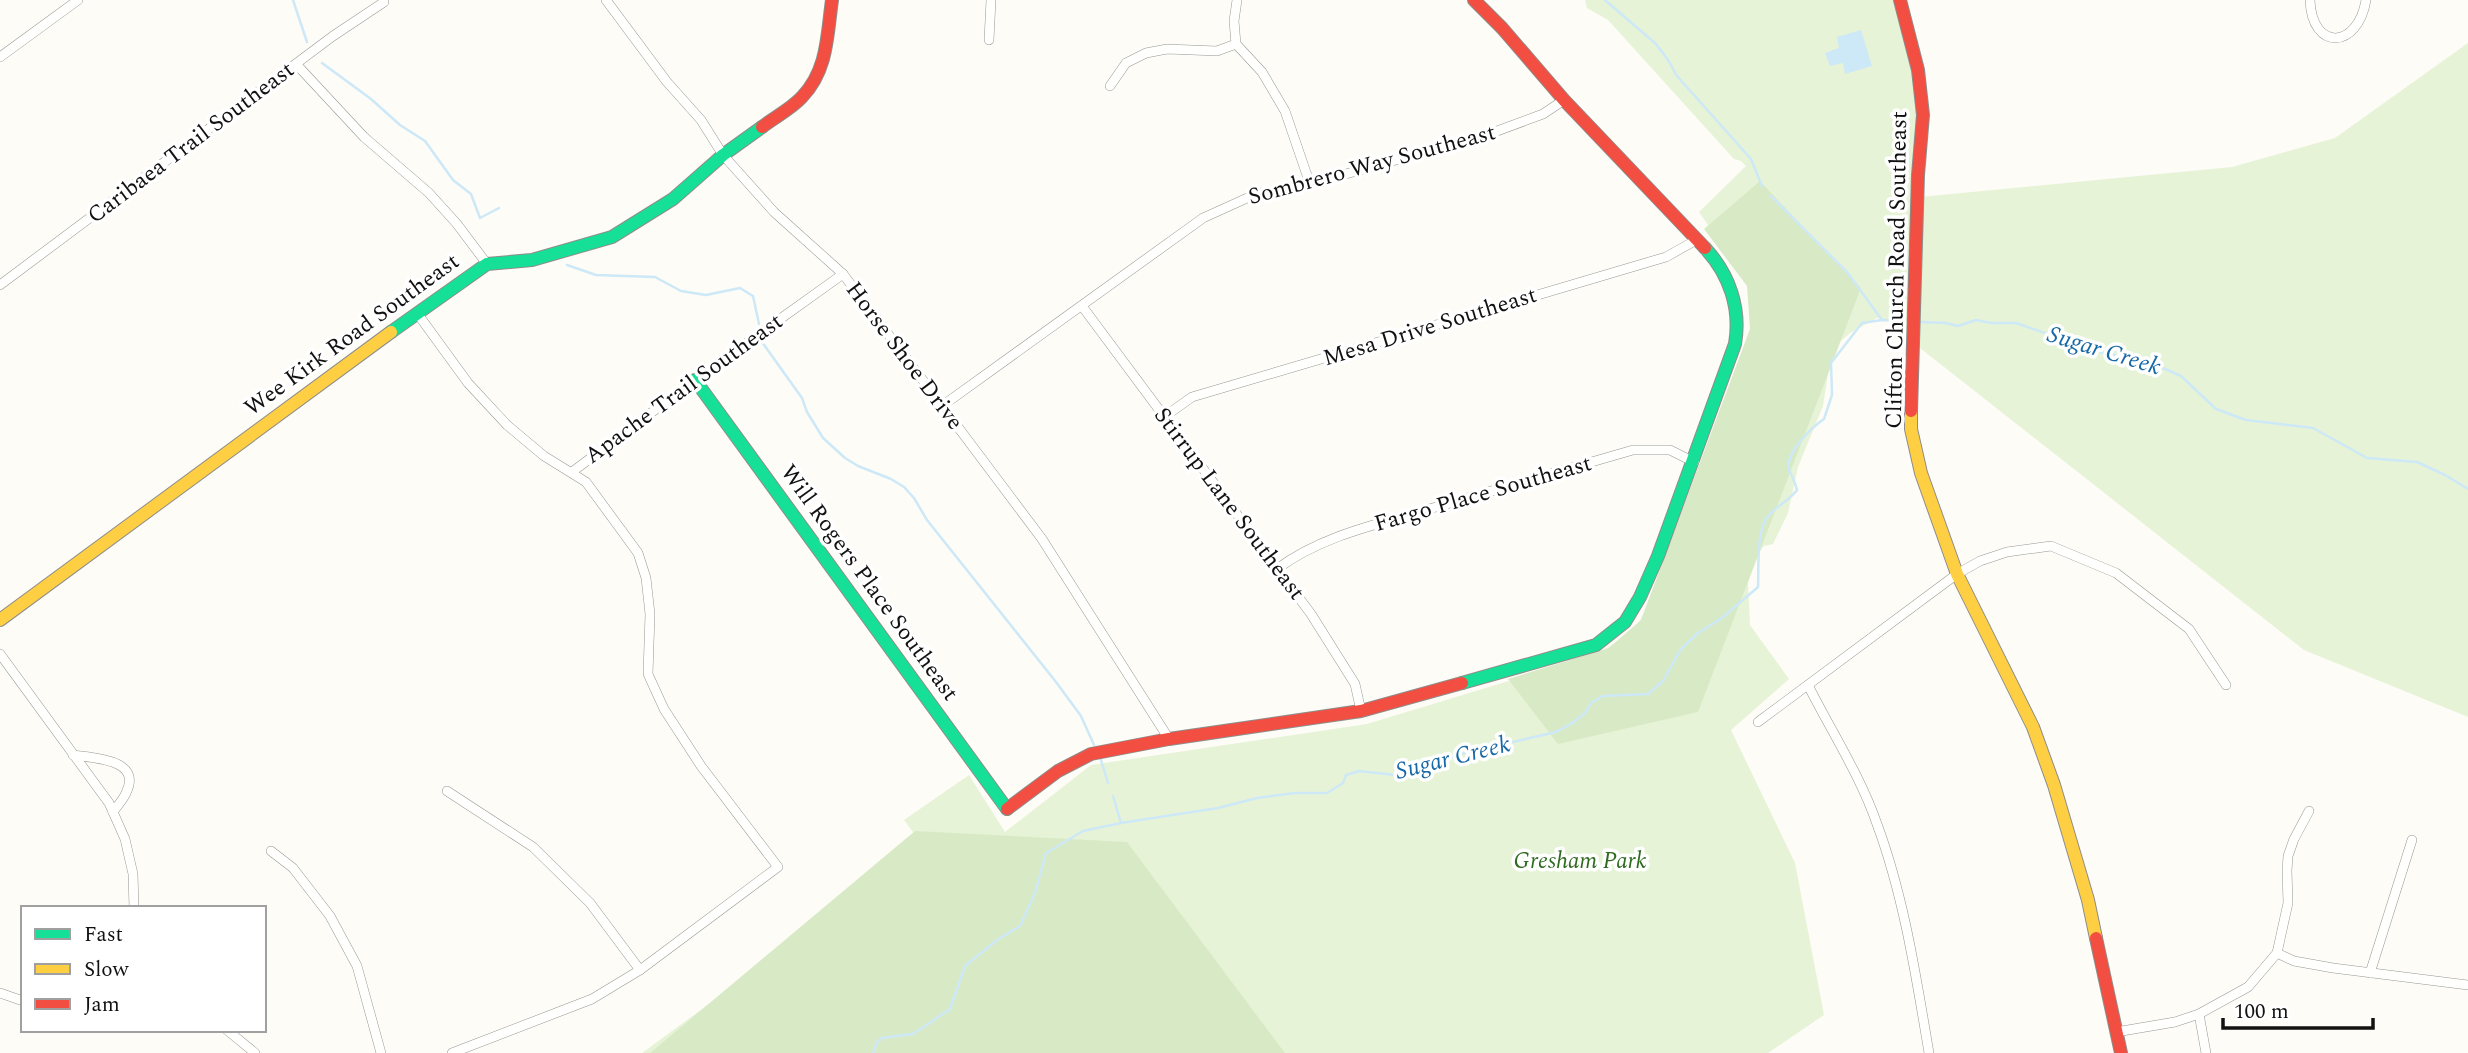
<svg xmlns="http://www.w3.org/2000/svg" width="2468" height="1053" font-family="Spectral,serif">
<rect width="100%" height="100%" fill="#fdfcf7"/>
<!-- green -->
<polygon fill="#e7f3d7" points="1585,0 1899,0 1923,89 1920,197 2232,167 2335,138 2468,43 2468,717 2304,650 1920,348 1894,322 1877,318 1850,333 1832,349 1823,406 1798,467 1788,513 1773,544 1764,546 1744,572 1748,583 1750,625 1789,679 1731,730 1795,863 1824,1015 1768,1053 642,1053 882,877 999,947 904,820 969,775 1005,832 1091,765 1367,724 1598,654 1637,628 1712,456 1751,338 1750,286 1699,212 1746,166 1741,161 1734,159 1608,20 1587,8"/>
<!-- forest -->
<g fill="#d8eac5">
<polygon points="1760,181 1861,288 1698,712 1558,744 1508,679 1609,648 1641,620 1750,329 1747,286 1704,229"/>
<polygon points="915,831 1127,842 1285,1053 650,1053"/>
</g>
<!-- water -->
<polygon fill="#cde8f7" points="1861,30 1872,66 1845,74 1843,63 1830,66 1825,53 1839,48 1837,37"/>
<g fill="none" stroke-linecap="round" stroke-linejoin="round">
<!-- stream -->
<g stroke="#cde8f7" stroke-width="2.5">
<polyline points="293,0 307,42"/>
<polyline points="1605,0 1656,44 1668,60 1677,76 1751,159 1762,186"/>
<polyline points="322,63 371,99 400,125 425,141 453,180 471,194 480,218 499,208"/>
<polyline points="1771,196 1847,272 1882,320"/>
<polyline points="567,265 596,275 655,277 681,291 706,295 740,288 753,296 759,324"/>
<polyline points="1921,322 1946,323 1958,326 1976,320 1991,323 2016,323 2097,351 2156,365 2181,376 2216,409 2246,420 2313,428 2367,458 2417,462 2445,475 2468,489"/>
<polyline points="762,342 802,398 807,412 823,438 845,458 858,466 891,479 904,487 914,498 927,520 1056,682 1081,716 1094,745"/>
<polyline points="1101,760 1108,783"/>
<polyline points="1113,796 1121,823"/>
<path d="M873,1053L877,1042L882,1038L913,1034L950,1009L965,966L997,940L1020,926L1035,893L1046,853L1083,831L1121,823L1218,808L1257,798L1295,793H1327L1343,783L1346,775L1359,771L1395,775L1465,753L1556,732L1574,722L1585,713L1592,702L1603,696L1648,694L1663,681L1681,649L1698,633L1722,618L1758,587C1759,568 1756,530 1768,516C1776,506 1789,501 1797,490C1795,480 1791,476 1789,469C1785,453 1812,427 1824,419L1832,395L1831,363L1862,323L1882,320L1903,321"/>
</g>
<defs>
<g id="street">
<polyline points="606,0 667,82 701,120 723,155 774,212 843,274 1042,539 1169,739"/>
<polyline points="1237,0 1234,21 1236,44 1262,72 1285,111 1310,184"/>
<path d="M2310,0C2312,52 2358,49 2366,0"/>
<polyline points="989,40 991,0"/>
<polyline points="0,57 78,0"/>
<polyline points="297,65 364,137 429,193 457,224 487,264"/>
<polyline points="1110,86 1126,63 1146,53 1167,49 1217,51 1236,44"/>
<polyline points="0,285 333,36 384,2"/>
<polyline points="1082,306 1311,614 1355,684 1361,711"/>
<polyline points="417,313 468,383 507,425 544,456 586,482 638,553 646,578 650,614 648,674 664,709 701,766 778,867 640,970 592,999 452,1053"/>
<polyline points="942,406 1203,218 1256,194 1310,184 1489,134 1543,114 1564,100"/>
<polyline points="1164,417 1192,397 1666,257 1698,239"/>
<polyline points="572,472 695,380 843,274"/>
<path d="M1277,569C1322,535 1382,523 1436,507C1502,488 1567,469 1633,450H1670L1694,462"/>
<polyline points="0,654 109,803 125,839 133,874 134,908"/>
<path d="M1808,685C1831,731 1860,775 1877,824C1904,897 1916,976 1929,1053"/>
<polyline points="1758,722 1957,574 1980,561 2007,552 2051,546 2116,573 2189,629 2226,685"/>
<path d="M73,755C93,758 143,759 126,793C123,800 117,806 113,812"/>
<polyline points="447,791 533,847 590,903 640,970"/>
<polyline points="271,851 293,868 330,916 357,966 381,1053"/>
<polyline points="2277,953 2294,961 2333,968 2468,985"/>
<polyline points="2370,973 2412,840"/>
<polyline points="0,993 23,1001"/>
<polyline points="2199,1014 2206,1053"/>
<polyline points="227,1030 255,1053"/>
<polyline points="2116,1032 2175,1022 2199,1014 2248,987 2277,953 2288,903 2287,871 2288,856 2294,839 2309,811"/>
</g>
<g id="fast">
<polyline points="391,332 487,264 532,260 612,237 673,199 723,155 762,127"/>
<polyline points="695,380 1007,809"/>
<path d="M1462,683L1596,645L1625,622L1640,597L1658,556L1735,344C1741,309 1730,275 1705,248"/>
</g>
<g id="slow">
<polyline points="1911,411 1911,429 1921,473 1957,574 2033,727 2054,785 2088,900 2096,938"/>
<polyline points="0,620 391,332"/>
</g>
<g id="jam">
<polyline points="1474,0 1502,28 1564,100 1705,248"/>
<polyline points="1900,0 1918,70 1923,115 1918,175 1911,411"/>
<path d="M762,127C775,117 791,109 802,97C828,70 827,35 832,0"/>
<polyline points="1007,809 1058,771 1091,754 1169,739 1361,711 1462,683"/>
<polyline points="2096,938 2121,1053"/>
</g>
</defs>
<!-- street casing -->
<use href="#street" stroke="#979795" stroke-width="10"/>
<!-- fast casing -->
<use href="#fast" stroke="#8e8d8b" stroke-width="14"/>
<!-- slow casing -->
<use href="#slow" stroke="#8e8d8b" stroke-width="14"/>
<!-- jam casing -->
<use href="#jam" stroke="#8e8d8b" stroke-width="14"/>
<!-- street -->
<use href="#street" stroke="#fffffe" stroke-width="9"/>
<!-- fast -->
<use href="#fast" stroke="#16e098" stroke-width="12"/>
<!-- slow -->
<use href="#slow" stroke="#ffcf43" stroke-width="12"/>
<!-- jam -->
<use href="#jam" stroke="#f24e42" stroke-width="12"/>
</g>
<g text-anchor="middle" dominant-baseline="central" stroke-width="7" stroke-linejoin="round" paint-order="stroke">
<!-- street labels -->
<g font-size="23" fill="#111" stroke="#fff">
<text transform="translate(191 143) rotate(-37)">Caribaea Trail Southeast</text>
<text transform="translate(1372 165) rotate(-15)">Sombrero Way Southeast</text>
<text transform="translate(1897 270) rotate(-89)">Clifton Church Road Southeast</text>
<text transform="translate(1430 327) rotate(-17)">Mesa Drive Southeast</text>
<text transform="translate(352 335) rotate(-36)">Wee Kirk Road Southeast</text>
<text transform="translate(904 356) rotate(53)">Horse Shoe Drive</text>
<text transform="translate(684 389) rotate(-36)">Apache Trail Southeast</text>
<text transform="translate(1483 494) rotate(-16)">Fargo Place Southeast</text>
<text transform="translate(1229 504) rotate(53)">Stirrup Lane Southeast</text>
<text transform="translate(869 583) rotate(54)">Will Rogers Place Southeast</text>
</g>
<!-- park labels -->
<g font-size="23" font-style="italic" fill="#2f6b1f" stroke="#fff">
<text x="1580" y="861">Gresham Park</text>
</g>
<!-- water labels -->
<g font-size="24" font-style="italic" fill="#1768a6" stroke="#fff">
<text transform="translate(2104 351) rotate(17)">Sugar Creek</text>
<text transform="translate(1453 758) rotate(-14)">Sugar Creek</text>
</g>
</g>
<!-- legend -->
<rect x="21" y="906" width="245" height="126" fill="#ffffff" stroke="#a0a0a0" stroke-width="2"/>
<rect x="35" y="929" width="35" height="10" fill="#16e098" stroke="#a0a0a0" stroke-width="2"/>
<text x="84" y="941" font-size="21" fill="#111111">Fast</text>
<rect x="35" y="964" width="35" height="10" fill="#ffcf43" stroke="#a0a0a0" stroke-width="2"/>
<text x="84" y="976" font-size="21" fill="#111111">Slow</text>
<rect x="35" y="999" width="35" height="10" fill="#f24e42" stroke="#a0a0a0" stroke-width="2"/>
<text x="84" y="1011" font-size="21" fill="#111111">Jam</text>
<!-- scale -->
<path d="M2223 1018v10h150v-10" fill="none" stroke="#111111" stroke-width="3.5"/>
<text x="2234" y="1018" font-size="21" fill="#111111" stroke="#ffffff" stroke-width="5" paint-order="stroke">100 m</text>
</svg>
